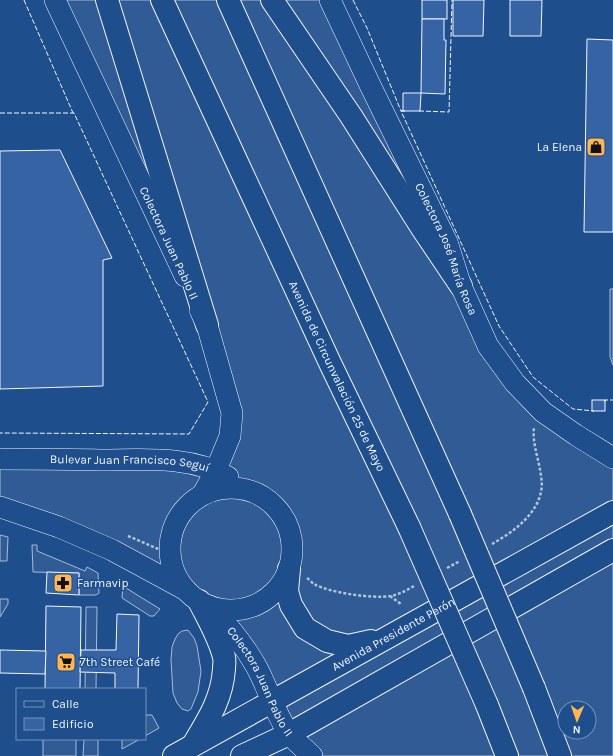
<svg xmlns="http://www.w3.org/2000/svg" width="613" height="756" font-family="Karla,sans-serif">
<rect width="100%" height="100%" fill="#1f4e8c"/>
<!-- built -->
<g fill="#305b95" stroke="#a8bbd7" fill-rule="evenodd">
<path d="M55,0H330L515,383L613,458V756H312L209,606L0,507V459L216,470L230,436L207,325ZM565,708H589V732H565Z"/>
<polygon points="610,289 613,289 613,365 610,357"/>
<polygon points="0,535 8,537 7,561 0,561"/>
<polygon points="32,545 37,545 37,551 85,571 87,567 98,573 99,593 96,595 79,595 79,573 33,572"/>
<polygon points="123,586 142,598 160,609 154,616 150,616 122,598"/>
<polygon points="0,599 8,599 8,604 0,617"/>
<polygon points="86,607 97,607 96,689 85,689"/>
<polygon points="188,630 194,638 197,646 201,671 198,692 191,709 188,711 182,709 177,703 173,693 171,660 172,647 175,639 178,634 182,631"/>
<polygon points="145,715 152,715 159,728 145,736"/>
<rect x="43" y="739" width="33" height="17"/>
<polygon points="84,739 98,739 98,756 83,756"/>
<polygon points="122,739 140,739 122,749"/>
</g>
<!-- building -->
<g fill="#3563a3" stroke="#f2f6ff">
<rect x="422" y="0" width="25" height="19"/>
<polygon points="453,0 484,0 483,36 453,36"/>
<polygon points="510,0 542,0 541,36 510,36"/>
<polygon points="422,19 444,19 444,40 446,40 445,94 421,93"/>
<polygon points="587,39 613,40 613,232 584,232"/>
<polygon points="403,93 421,93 420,111 403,111"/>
<polygon points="60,150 112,258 103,260 103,386 0,389 0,151"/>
<rect x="592" y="400" width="13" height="11"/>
<polygon points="47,572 79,573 79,595 46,593"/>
<polygon points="46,606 81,607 80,689 45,689"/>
<polygon points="117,614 139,615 138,689 115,689 115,673 80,672 81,650 116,650"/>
<polygon points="0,650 46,651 45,674 0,673"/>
</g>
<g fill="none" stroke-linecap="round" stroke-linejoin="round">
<defs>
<g id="secondary">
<polyline points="55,0 185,276"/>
<path id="s1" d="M330,0L370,85L447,242L461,286L488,346L515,383L543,412L576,435L613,458"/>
<polyline points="200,310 207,325 232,413 230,436 216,470 203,494"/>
<path id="s2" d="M0,459C34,459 68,459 101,460C143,460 190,455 228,477"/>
<circle cx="231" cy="549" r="61"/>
<polyline points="0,507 59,527 112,550 186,590"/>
<path id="s3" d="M209,606C227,624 243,643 256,666C268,688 274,711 288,732C294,741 304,748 312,756"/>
</g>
<g id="primary">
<polyline points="289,569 287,591 291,605 305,628 327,641 348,646 371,641"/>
<path d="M193,745C208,720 222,699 224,669C224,665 225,661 224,657C219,637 208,619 199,601"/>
<path id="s4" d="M174,756L613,512"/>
<polyline points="242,756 289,734 613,550"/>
</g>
<g id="motorway">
<polyline points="107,0 207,325"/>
<path id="s5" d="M162,0L330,363L409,527"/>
<polyline points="228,0 460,514"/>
<polyline points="272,0 351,116 422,228 461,286"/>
<polyline points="534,688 560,756"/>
<polyline points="487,705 507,756"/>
</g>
</defs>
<!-- secondary casing -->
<use href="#secondary" stroke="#f2f6ff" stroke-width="22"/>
<!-- primary casing -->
<use href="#primary" stroke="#f2f6ff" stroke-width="24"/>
<!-- motorway casing -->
<use href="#motorway" stroke="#f2f6ff" stroke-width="24"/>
<!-- path -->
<g stroke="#b3c4dc" stroke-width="2.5" stroke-dasharray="3 2" stroke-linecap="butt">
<polyline points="128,536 170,554"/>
<path d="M492,544C517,530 547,507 541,476C539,459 532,444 534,427"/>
<polyline points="447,568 460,561"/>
<path d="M307,578C310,580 312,583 314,584C330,593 374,599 391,596C400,594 407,590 414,586"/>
<polyline points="390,596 401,604"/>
</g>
<!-- secondary -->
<use href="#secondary" stroke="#1f4e8c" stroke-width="21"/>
<!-- primary -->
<use href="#primary" stroke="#1f4e8c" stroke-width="22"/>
<!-- motorway -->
<use href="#motorway" stroke="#1f4e8c" stroke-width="22"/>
<defs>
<g id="motorway-bridge">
<polyline points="460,514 534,688"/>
<polyline points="409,527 487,705"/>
</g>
</defs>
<!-- motorway-bridge casing -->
<use href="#motorway-bridge" stroke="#f2f6ff" stroke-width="24" stroke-linecap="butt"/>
<!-- motorway-bridge -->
<use href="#motorway-bridge" stroke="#1f4e8c" stroke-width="22"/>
<!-- fence -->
<g stroke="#f2f6ff" stroke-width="1" stroke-dasharray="5 2" stroke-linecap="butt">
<polyline points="24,0 73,113"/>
<polyline points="353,0 367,28 401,111 403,111"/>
<polyline points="405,111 401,111 499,326 533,377 573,409 594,411"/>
<polyline points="419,111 449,112 452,0"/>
<polyline points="0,113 74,113 208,402 189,434 0,433"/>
<polyline points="605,402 605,400 613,400"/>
</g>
</g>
<!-- icons -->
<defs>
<symbol id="shop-square" viewBox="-11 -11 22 22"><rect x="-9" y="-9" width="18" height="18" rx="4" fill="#ffb74d" stroke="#1f4e8c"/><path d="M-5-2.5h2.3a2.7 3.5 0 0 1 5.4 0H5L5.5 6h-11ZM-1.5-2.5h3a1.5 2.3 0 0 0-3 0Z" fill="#111"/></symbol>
<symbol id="pharmacy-square" viewBox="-11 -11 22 22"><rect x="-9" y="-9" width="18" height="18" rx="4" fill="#ffb74d" stroke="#1f4e8c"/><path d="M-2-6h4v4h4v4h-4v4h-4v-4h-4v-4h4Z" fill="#111"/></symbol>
<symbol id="supermarket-square" viewBox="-11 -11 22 22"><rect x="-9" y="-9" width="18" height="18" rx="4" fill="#ffb74d" stroke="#1f4e8c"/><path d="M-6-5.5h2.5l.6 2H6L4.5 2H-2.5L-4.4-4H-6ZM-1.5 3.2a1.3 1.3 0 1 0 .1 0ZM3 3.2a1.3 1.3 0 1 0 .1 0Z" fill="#111"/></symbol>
</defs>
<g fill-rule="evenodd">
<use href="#shop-square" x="585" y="136" width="22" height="22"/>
<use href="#pharmacy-square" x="52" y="572" width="22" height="22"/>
<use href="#supermarket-square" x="55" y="651" width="22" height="22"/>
</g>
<g text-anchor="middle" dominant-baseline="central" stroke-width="3" stroke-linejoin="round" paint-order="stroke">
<!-- poi labels -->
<g font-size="12" fill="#f2f6ff" stroke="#1f4e8c" text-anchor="start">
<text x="582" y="147" text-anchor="end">La Elena</text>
<text x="77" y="583">Farmavip</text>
<text x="80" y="662">7th Street Café</text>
</g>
<!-- street labels -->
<g font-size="12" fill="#f2f6ff" stroke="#1f4e8c">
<text transform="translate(169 243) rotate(65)">Colectora Juan Pablo II</text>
<text stroke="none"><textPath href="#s1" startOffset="275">Colectora José María Rosa</textPath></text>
<text stroke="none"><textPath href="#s5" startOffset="415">Avenida de Circunvalación 25 de Mayo</textPath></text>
<text stroke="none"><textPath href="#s2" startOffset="130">Bulevar Juan Francisco Seguí</textPath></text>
<text stroke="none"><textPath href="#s4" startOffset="251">Avenida Presidente Perón</textPath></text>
<text stroke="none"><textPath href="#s3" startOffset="92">Colectora Juan Pablo II</textPath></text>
</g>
</g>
<!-- legend -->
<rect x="16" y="688" width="130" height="52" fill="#1f4e8c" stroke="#7391ba"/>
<rect x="24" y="701" width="20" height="6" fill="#1f4e8c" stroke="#7391ba"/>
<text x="52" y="708" font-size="12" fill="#f2f6ff">Calle</text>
<rect x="24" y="718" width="20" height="12" fill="#3563a3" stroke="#7391ba"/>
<text x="52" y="728" font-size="12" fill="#f2f6ff">Edificio</text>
<!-- north arrow -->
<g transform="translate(577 720) rotate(182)"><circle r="19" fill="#1f4e8c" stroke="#7391ba"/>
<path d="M0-3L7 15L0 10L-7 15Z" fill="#ffb74d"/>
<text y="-6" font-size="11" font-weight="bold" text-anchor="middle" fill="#f2f6ff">N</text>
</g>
</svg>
